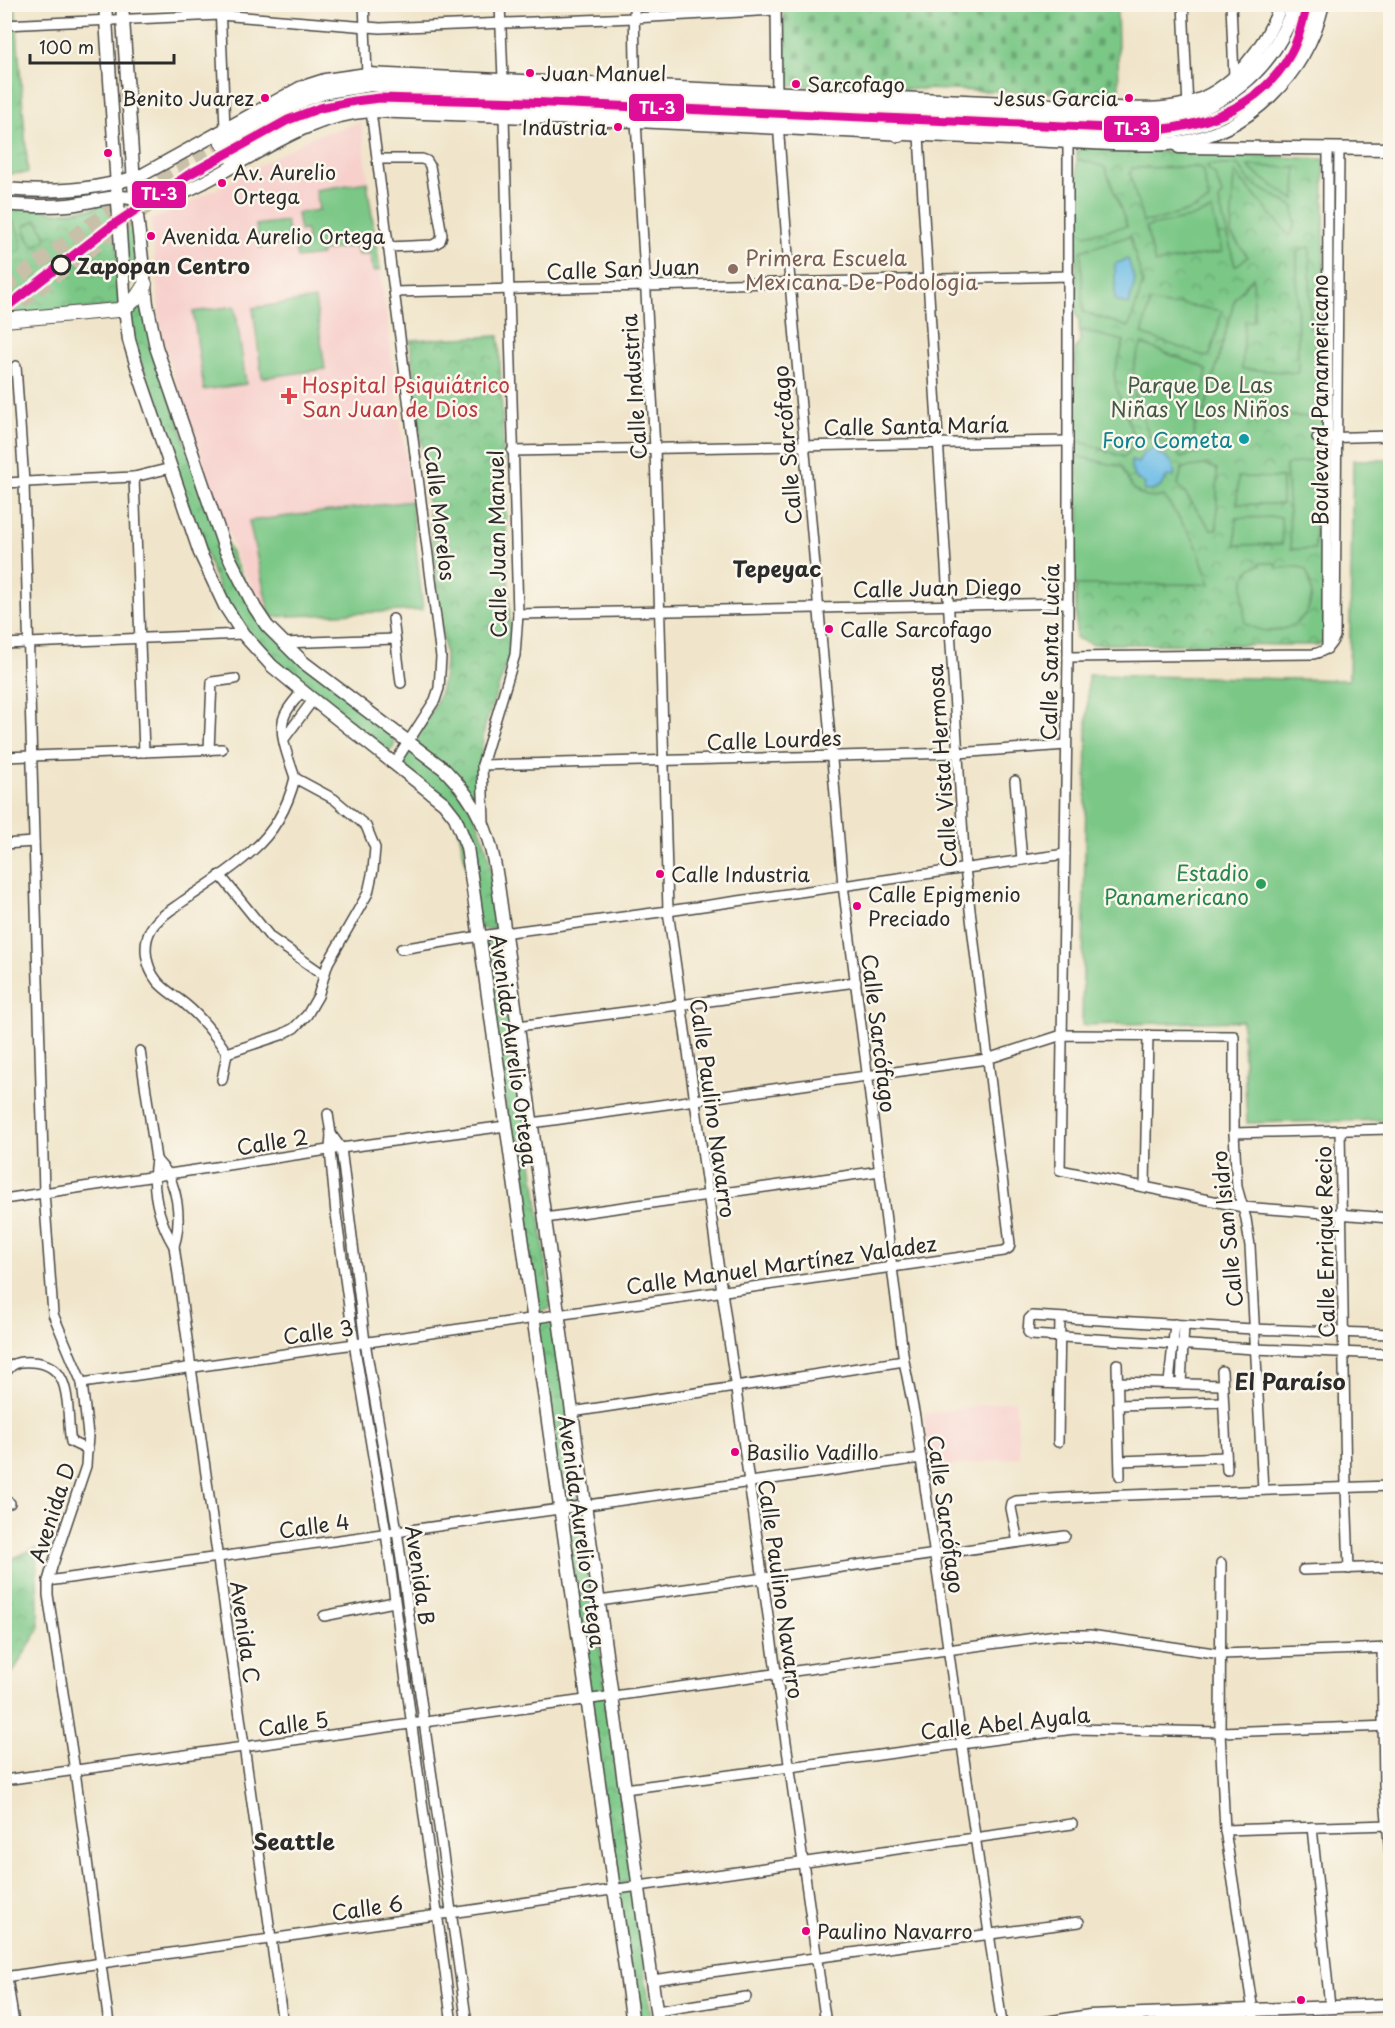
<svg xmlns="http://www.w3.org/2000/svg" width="1395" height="2028" font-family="'Playpen Sans',sans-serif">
<defs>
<pattern id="cemetery-stones" width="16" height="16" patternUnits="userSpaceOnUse" patternTransform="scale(1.5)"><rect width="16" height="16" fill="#7ac786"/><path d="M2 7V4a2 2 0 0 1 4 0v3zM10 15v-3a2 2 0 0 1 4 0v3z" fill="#64a26e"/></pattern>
<pattern id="park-crowns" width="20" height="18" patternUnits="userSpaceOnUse" patternTransform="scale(1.5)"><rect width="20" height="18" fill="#7ac786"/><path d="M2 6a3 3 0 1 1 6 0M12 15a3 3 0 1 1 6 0" fill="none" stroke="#64a26e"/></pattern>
</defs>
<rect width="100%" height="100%" fill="#fbf7ec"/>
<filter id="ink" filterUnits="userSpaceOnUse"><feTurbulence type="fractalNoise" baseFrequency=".0167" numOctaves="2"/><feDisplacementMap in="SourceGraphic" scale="12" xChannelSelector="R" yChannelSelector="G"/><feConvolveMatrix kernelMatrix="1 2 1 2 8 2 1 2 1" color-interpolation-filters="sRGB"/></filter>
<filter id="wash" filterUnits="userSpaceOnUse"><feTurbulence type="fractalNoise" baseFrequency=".008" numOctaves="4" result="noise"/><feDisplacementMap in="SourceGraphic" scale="24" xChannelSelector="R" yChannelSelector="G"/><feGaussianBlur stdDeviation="1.35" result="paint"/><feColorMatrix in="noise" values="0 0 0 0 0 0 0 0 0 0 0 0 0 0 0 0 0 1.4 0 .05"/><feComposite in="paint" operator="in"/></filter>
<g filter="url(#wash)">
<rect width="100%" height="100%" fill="#f0e5ca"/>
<!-- built -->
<g fill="#f7d0cc">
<polygon points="361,122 411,501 423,610 270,617 239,564 171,367 161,333 151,220 184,206 312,137"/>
<polygon points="1015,1400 1020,1457 931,1469 924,1414"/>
</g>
<!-- cemetery -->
<polygon fill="url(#cemetery-stones)" stroke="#527958" stroke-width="1.5" points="783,5 1117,5 1119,95 785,85"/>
<!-- park -->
<g fill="url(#park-crowns)" stroke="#527958" stroke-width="1.5">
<polygon points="4,5 15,5 28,173 5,174"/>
<polygon points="1082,147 1324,159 1325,641 1318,645 1092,644 1076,638 1075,535 1079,532 1079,507 1076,503 1075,348 1080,343 1079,320 1076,314 1076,228 1080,224 1080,197 1076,196 1077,149"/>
<polygon points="103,201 114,202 121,306 5,315 4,206 48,209 53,213 95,208"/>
<polygon points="141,302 193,467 263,625 396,738 393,748 386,753 317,700 249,637 221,594 169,455 126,315"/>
<path d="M499,336L511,651L485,726L478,773V805L415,742C432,710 445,694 445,656L410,340Z"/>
<path d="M408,749C417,752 426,761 434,768C490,811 491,864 497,929H479L456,816L397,764Z"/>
<polygon points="495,940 502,944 546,1263 551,1305 549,1309 541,1312 533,1311 484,941"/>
<polygon points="534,1320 552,1320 556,1325 580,1499 566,1504 560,1504"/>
<polygon points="578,1512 582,1516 631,1877 629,1881 620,1885 613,1882 565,1513"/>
<polygon points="36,1548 39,1629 5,1685 5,1562"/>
<polygon points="624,1889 633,1892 652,2023 633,2023 615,1895"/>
</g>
<!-- garden -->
<g fill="#7ac786" stroke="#527958" stroke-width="1.5">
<polygon points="1077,159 1105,167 1127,226 1085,235 1076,228 1080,224 1080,197 1076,196"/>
<polygon points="1208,165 1238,165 1251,183 1294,207 1295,225 1290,236 1234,172 1231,234 1248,257 1235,266 1219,201 1222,194 1215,175 1208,169"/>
<polygon points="1248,166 1296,168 1295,200 1257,175"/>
<path d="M1197,167L1202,169L1209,201C1188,213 1167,218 1143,222L1130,174L1132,168Z"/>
<polygon points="367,182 380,270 373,271 370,253 358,255 356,246 321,251 321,255 297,258 295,245 307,243 306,230 300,231 297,213 319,210 316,190"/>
<path d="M131,203C133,231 142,263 128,289L122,204Z"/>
<polygon points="1212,210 1222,252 1155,263 1146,227 1189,218"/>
<path d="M10,218C17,227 23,240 20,251L5,254V219Z"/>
<polygon points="37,220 47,238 44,242 34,246 29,240 24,226"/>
<polygon points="286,221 290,243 260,248 256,225"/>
<polygon points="1130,236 1143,283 1129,327 1083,312 1081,251"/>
<polygon points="1310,247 1310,328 1316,328 1316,417 1204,413 1235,298 1253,277 1254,321 1245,321 1242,369 1298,373 1297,251"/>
<polygon points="315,299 325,369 262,378 253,308"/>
<polygon points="1150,302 1172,306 1179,304 1222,311 1211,353 1207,357 1142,334"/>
<polygon points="235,306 246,384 204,390 193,312"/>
<polygon points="1080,330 1124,341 1114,373 1116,386 1136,443 1124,457 1076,440 1075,348 1080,343"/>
<path d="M1142,344L1203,367L1207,371L1199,406L1195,408L1194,441L1201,444L1197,453L1181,458L1174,448L1151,438C1137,407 1124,377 1142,344Z"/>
<path d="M1076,456L1122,467C1129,487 1140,503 1164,496L1195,542L1210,584L1075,585V535L1079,532V507L1076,503Z"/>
<polygon points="1313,460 1315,462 1315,549 1291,549 1286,465"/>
<polygon points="1353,460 1390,460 1390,1120 1247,1123 1242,1021 1082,1025 1088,675 1349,680"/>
<polygon points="1205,465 1217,469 1217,529 1211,529 1178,484 1182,468"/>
<polygon points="1238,477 1282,478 1282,504 1237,504"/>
<polygon points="411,501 423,610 270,617 249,521"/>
<polygon points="1281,517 1282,544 1236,545 1236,518"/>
<path d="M1260,563H1276L1277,568C1284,568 1300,565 1305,569C1308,572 1309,579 1310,582C1321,619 1276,645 1245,623C1245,605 1235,569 1260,565Z"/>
</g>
<!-- water -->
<g fill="#6bbce6" stroke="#4b7488" stroke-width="1.5">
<polygon points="1128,259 1135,281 1129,305 1115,300 1115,264"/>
<path d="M1157,447L1161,448L1158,454C1170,457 1176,465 1174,477L1167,476C1163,487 1156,493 1144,490L1145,484C1135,479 1130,473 1131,461L1138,463L1143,453Z"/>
</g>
</g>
<g filter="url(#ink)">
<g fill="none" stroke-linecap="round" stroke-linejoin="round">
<!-- primary-tunnel -->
<g stroke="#c9c0aa" stroke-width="14" stroke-dasharray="14 7" stroke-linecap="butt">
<polyline points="4,288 84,229 156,180 222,143"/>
<polyline points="4,315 165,193 229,156"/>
</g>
<defs>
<g id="street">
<polyline points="220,4 225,129"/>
<polyline points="364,4 367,74"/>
<polyline points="500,4 503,79"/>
<polyline points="634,4 636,121 655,448 668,911 826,2024"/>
<polyline points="776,4 777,97"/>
<polyline points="1183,4 1188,107"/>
<polyline points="1231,4 1234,77"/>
<polyline points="4,25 220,15 380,28 634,18 776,10"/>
<polyline points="1071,110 1068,146 1068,657 1060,1170 1243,1207 1390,1218"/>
<polyline points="371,111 441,657 439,688 435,700 394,764"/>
<polyline points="778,123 790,282 843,885 904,1361 915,1417 1002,2024"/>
<polyline points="377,159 422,159 427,161 430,166 442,235 440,241 433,245 388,247"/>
<polyline points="394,292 1069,276"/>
<polyline points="16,366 24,482 44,1192 53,1314 82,1383 88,1435 86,1466 52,1567 48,1581 48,1595 75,1771 109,2024"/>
<polyline points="1317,438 1390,436"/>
<polyline points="512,451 1068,441"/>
<polyline points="134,477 144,752"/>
<polyline points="4,483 134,477 171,468"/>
<polyline points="518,614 1068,603"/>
<polyline points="393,619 401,683"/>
<polyline points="283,643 395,639"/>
<polyline points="4,644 243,634"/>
<polyline points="1327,649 1328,148"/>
<path d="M1068,657L1313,654C1324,652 1331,647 1335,636L1339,148"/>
<polyline points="284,739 313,700"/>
<polyline points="209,750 212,682 235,679"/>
<polyline points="4,757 222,749"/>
<polyline points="482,765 958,753 1066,745"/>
<polyline points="1015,781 1022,860"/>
<polyline points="484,823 482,765 515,655 518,614 504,116"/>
<polyline points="4,844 34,842"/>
<polyline points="220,875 271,938 324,975"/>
<polyline points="401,949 480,936 668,911 1065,854"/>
<polyline points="518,1026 856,982"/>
<path d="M140,1051L156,1159C151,1190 158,1219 174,1246L283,2024"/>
<path d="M227,1053L281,1035L294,1028L307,1015L318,996L328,963L368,893L373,870L375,848L366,826L334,799L295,778C289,758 275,730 287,711C291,704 297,698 302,691"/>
<path d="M222,1080L227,1053C215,1035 202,1018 185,1004C177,997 164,990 157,981C146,967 142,945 151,929C157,918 171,910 182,902C205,886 231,871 252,851C274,832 288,806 295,778"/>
<polyline points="328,1114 331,1134 330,1150 336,1214 354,1343 386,1533 452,2024"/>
<polyline points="532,1123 987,1059 1062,1035 1234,1036 1234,1133 1237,1187 1246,1219 1250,1246 1263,1490"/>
<polyline points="1340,1130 1346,1488 1349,1569"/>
<polyline points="1234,1133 1390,1129"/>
<polyline points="331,1134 341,1148 365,1342 397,1531 467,2024"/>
<path d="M156,1159C159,1164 165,1169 168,1174C179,1196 181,1224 174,1246"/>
<polyline points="1145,1186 1148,1035"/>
<polyline points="4,1199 341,1148 506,1126"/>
<polyline points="545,1218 880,1171"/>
<polyline points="1390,1334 1253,1329 1032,1316 1029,1319 1028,1332 1031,1335 1254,1349 1390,1354"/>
<polyline points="1117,1364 1120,1476"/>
<polyline points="1222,1371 1227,1470"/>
<path d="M4,1375C11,1363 18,1361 32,1362C76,1364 65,1412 71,1442L88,1450"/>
<polyline points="1117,1382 1222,1385"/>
<polyline points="82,1383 1004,1251 1009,1248 1010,1244 965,868 919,136"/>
<polyline points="1169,1383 1175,1324"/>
<polyline points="1181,1384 1184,1325"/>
<polyline points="1118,1405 1223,1402"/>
<polyline points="572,1412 904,1361"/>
<polyline points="1058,1442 1060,1318"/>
<polyline points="1120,1461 1226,1457"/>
<polyline points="4,1500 10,1503"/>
<polyline points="1018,1542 1011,1508 1012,1503 1016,1501 1099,1496 1390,1486"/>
<polyline points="1221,1563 1220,1732 1225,1830 1255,2024"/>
<polyline points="1303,1570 1390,1567"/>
<polyline points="48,1581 921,1458"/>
<polyline points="599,1601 1065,1536"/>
<polyline points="324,1616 394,1602"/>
<polyline points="1382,1648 1384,1785 1390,1855"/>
<polyline points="4,1780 1056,1635 1090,1635 1221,1654 1390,1648"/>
<polyline points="625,1789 1074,1729 1220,1732 1390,1726"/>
<polyline points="1312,1827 1330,2007"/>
<polyline points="1225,1830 1390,1825"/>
<polyline points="4,1977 1072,1824"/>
<polyline points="7,1977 14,2024"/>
<polyline points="652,1980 1079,1922"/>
<polyline points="657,2011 746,1997"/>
</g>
<g id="secondary">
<polyline points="105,4 125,308 129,340 141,380 200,553 225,606 243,634 272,666 306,694 444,803 455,817 467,847 633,2024"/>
<path d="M122,4L135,198L147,304L156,347L225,549L255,608L267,626L303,662L444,769C480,805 491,835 498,885L658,2024"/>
<polyline points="1179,147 1390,149"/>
<path d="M4,189C50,193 101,190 144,174L300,88L325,80L367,74L1117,108C1139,109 1163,110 1186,104C1232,92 1266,47 1281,4"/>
<path d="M4,204C25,206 48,207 68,205C85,203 101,198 118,197C133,196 148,205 163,200C235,175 293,116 371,111L636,121L1112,144C1133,144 1155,146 1177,143C1249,132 1306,75 1323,4"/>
<polyline points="1040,2024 1090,2016 1390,2005"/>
</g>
<g id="primary">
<polyline points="880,121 899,135"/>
<path d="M222,143L304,99L327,91L370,84L778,103L1167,117C1229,107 1276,64 1295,4"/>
<path d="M229,156C283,127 324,104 387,101L1148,133C1226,130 1290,81 1310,4"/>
<path d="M4,320L118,310C132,306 138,296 145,284"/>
</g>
</defs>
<!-- street casing -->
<use href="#street" stroke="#494743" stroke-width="12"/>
<!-- secondary casing -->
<use href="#secondary" stroke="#494743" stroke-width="15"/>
<!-- primary casing -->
<use href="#primary" stroke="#494743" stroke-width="16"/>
<!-- street -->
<use href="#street" stroke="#fff" stroke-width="9"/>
<!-- secondary -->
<use href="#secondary" stroke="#fff" stroke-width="12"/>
<!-- primary -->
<use href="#primary" stroke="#fff" stroke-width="14"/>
<defs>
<path id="metro-1" d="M4,309L110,227L188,175L288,120L320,108L355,101L380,98L527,102L1154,130C1208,126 1264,104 1291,53C1299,38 1303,21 1307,4"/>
</defs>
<!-- metro-1 casing -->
<use href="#metro-1" stroke="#fbf7ec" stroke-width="14"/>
<!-- metro-1 -->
<use href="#metro-1" stroke="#dd0e98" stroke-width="9"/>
</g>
</g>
<!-- markers -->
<g fill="#e5007d" stroke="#fbf7ec" stroke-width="2">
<circle cx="530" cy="73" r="5"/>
<circle cx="796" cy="84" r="5"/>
<circle cx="265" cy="98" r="5"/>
<circle cx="1129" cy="98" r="5"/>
<circle cx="618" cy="127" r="5"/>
<circle cx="108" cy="153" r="5"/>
<circle cx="222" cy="183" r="5"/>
<circle cx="151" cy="236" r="5"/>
<circle cx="829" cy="629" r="5"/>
<circle cx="660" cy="874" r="5"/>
<circle cx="857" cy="906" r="5"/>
<circle cx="735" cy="1452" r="5"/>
<circle cx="806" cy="1931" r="5"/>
<circle cx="1301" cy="2000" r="5"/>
</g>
<circle fill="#fbf7ec" stroke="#2b2b2b" stroke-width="3" cx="61" cy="265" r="9"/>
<circle fill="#8d6e63" stroke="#fbf7ec" stroke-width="2" cx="733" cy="269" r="6"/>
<path fill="#e0444e" stroke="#fbf7ec" stroke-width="2" d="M286 387h6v6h6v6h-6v6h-6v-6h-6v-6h6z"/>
<circle fill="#0f9aa8" stroke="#fbf7ec" stroke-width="2" cx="1244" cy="439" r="6"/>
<circle fill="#2e9e5b" stroke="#fbf7ec" stroke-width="2" cx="1261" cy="884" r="6"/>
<g text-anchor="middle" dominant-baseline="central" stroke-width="5" stroke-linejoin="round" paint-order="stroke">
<!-- bus labels -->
<g font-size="20" fill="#2b2b2b" stroke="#fbf7ec" text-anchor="start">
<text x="541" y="73">Juan Manuel</text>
<text x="807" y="84">Sarcofago</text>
<text x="254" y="98" text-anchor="end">Benito Juarez</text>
<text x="1118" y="98" text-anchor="end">Jesus Garcia</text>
<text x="607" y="127" text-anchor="end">Industria</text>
<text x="233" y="172">Av. Aurelio<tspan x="233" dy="24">Ortega</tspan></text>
<text x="162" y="236">Avenida Aurelio Ortega</text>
<text x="840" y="629">Calle Sarcofago</text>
<text x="671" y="874">Calle Industria</text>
<text x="868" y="894">Calle Epigmenio<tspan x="868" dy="24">Preciado</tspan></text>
<text x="746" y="1452">Basilio Vadillo</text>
<text x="817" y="1931">Paulino Navarro</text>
</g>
<!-- education labels -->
<g font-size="21" fill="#785e54" stroke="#fbf7ec" text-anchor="start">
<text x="745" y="257">Primera Escuela<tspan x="745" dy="24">Mexicana De Podologia</tspan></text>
</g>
<!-- stop labels -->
<g font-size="21" font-weight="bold" fill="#2b2b2b" stroke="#fbf7ec" text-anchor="start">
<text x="76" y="265">Zapopan Centro</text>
</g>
<!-- street labels -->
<g font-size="21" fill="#2b2b2b" stroke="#fbf7ec">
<text transform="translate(623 268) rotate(-2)">Calle San Juan</text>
<text transform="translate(633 387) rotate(-94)">Calle Industria</text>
<text transform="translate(1319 400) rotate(-90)">Boulevard Panamericano</text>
<text transform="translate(916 425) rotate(-1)">Calle Santa María</text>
<text transform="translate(786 445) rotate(-95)">Calle Sarcófago</text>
<text transform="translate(441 513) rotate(83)">Calle Morelos</text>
<text transform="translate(496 544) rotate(-91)">Calle Juan Manuel</text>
<text transform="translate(937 587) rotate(-1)">Calle Juan Diego</text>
<text transform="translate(1049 652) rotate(-89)">Calle Santa Lucía</text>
<text transform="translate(774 739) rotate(-2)">Calle Lourdes</text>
<text transform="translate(941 766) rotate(-94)">Calle Vista Hermosa</text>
<text transform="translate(880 1033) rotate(83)">Calle Sarcófago</text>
<text transform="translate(515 1050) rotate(82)">Avenida Aurelio Ortega</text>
<text transform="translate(714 1108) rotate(82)">Calle Paulino Navarro</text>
<text transform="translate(272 1141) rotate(-9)">Calle 2</text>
<text transform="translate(1226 1229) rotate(-96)">Calle San Isidro</text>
<text transform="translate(1324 1242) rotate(-91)">Calle Enrique Recio</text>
<text transform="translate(781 1264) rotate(-8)">Calle Manuel Martínez Valadez</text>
<text transform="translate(318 1331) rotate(-8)">Calle 3</text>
<text transform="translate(51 1512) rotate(-72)">Avenida D</text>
<text transform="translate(947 1514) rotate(82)">Calle Sarcófago</text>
<text transform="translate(314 1525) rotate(-8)">Calle 4</text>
<text transform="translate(583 1531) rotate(82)">Avenida Aurelio Ortega</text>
<text transform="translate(421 1575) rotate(82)">Avenida B</text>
<text transform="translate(782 1589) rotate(82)">Calle Paulino Navarro</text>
<text transform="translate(246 1632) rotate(82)">Avenida C</text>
<text transform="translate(1005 1722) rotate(-6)">Calle Abel Ayala</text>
<text transform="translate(293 1723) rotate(-8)">Calle 5</text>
<text transform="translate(367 1907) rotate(-8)">Calle 6</text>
</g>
<!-- health labels -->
<g font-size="21" fill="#be3a42" stroke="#fbf7ec" text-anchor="start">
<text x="302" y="384">Hospital Psiquiátrico<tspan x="302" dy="24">San Juan de Dios</tspan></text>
</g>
<!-- park labels -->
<g font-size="21" fill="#435a46" stroke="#fbf7ec">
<text x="1200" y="384">Parque De Las<tspan x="1200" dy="24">Niñas Y Los Niños</tspan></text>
</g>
<!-- culture labels -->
<g font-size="21" fill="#0d838f" stroke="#fbf7ec" text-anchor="end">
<text x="1232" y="439">Foro Cometa</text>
</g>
<!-- leisure labels -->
<g font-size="21" fill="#27864d" stroke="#fbf7ec" text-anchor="end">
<text x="1249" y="872">Estadio<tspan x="1249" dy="24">Panamericano</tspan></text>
</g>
<!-- neighbourhood labels -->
<g font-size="22" font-weight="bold" fill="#2b2b2b" stroke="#fbf7ec">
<text x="777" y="567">Tepeyac</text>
<text x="1290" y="1380">El Paraíso</text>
<text x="294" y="1840">Seattle</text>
</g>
</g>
<g stroke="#fbf7ec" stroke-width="2">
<rect x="628" y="93" width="57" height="29" rx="6" fill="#dd0e98"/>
<rect x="1103" y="115" width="57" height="28" rx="6" fill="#dd0e98"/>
<rect x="131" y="180" width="56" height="29" rx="6" fill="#dd0e98"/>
</g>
<g font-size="16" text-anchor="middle" font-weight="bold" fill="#fff">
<text x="657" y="114">TL-3</text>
<text x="1132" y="135">TL-3</text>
<text x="159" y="200">TL-3</text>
</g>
<!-- margin -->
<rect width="1395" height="2028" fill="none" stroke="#fbf7ec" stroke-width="24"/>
<!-- scale -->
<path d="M30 54v9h144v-9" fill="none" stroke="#2b2b2b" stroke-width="3"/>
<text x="39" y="54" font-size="18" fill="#2b2b2b" stroke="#fbf7ec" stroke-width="4.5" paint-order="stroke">100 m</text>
</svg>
